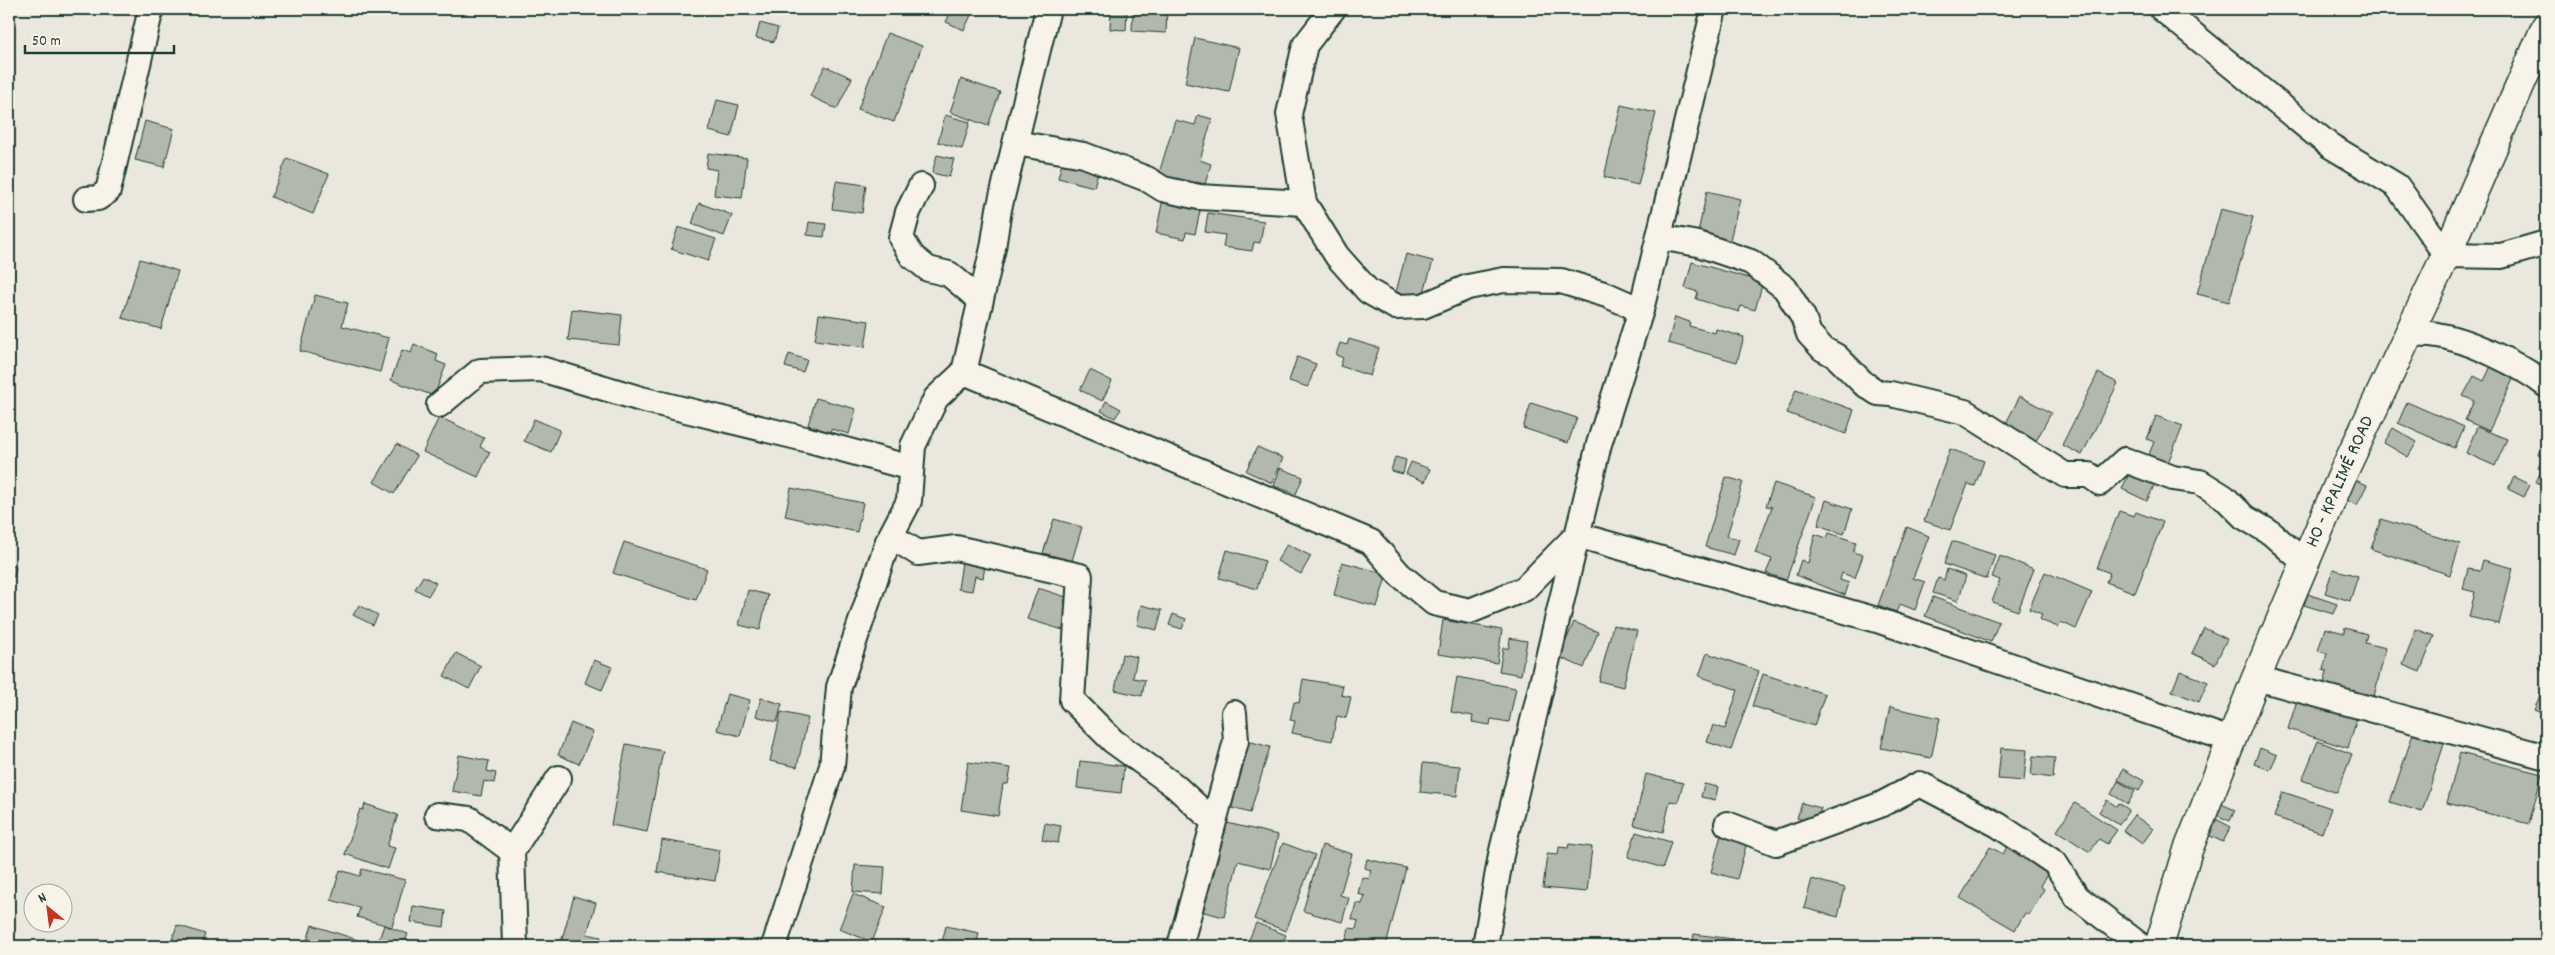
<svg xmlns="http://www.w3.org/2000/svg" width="2555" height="955" font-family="Dekko,sans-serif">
<rect width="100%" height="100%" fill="#eae8dd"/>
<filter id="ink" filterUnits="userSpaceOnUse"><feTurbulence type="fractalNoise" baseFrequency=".02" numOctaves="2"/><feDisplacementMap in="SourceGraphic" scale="10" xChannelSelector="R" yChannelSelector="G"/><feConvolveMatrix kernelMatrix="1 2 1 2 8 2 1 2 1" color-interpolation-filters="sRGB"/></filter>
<g filter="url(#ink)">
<!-- building -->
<g fill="#b2b8ae" stroke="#1f3d34">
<polygon points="952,9 974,9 964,30 946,22"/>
<polygon points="1111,9 1127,9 1126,30 1110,29"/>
<polygon points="1133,9 1167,9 1166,33 1132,31"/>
<polygon points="760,23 778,28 774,42 756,38"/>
<polygon points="887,33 922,46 894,122 858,109"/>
<polygon points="1195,38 1239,48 1229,92 1185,83"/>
<polygon points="825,66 852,78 837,109 810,96"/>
<polygon points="961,79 1000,92 988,126 950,112"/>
<polygon points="717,100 739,105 731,137 709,131"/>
<polygon points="1621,105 1656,113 1638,185 1604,177"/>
<polygon points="945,115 970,122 962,149 938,142"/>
<polygon points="1198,115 1212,119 1200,160 1211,164 1205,184 1196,182 1194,190 1157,180 1175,120 1195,125"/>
<polygon points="145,121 174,129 164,167 135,160"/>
<polygon points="708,153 747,158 742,198 714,195 717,170 706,168"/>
<polygon points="937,155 954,159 949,177 932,173"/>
<polygon points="287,158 329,174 313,214 271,197"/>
<polygon points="1063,159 1099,168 1094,187 1058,178"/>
<polygon points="836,181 866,185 862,213 832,209"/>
<polygon points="1707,191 1740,199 1729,244 1697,237"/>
<polygon points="1163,199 1201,207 1195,234 1186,232 1185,239 1156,233"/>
<polygon points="699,203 732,215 724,236 692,224"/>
<polygon points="2221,209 2253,217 2229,302 2197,294"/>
<polygon points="1208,213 1264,221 1260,243 1254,242 1252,251 1223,247 1225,235 1205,232"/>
<polygon points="809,222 826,224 824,237 807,235"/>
<polygon points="678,227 716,239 708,261 671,249"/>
<polygon points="1406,254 1433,261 1422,299 1396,292"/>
<polygon points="140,259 178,271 161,329 122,318"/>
<polygon points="1692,262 1763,282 1755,310 1741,306 1739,312 1696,299 1698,292 1685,288"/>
<polygon points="315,295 348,303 342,326 389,338 380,372 300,351"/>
<polygon points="572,309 622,315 619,345 568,340"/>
<polygon points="819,314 869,321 865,347 815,340"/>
<polygon points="1675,317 1690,322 1689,326 1715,333 1716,329 1744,337 1737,362 1668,343"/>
<polygon points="1349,339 1379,348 1370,376 1340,366 1343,358 1336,355 1340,343 1347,345"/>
<polygon points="414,344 438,354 436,361 446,365 434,396 391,380 402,350 411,353"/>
<polygon points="789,354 807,360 803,372 785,367"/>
<polygon points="1297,357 1316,364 1308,387 1289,381"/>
<polygon points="2493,362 2516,373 2489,431 2465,420 2474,401 2463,396 2474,376 2484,381"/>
<polygon points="1090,370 1112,381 1102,401 1080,390"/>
<polygon points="2098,373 2118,383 2082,455 2062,445"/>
<polygon points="1796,389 1854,410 1846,434 1787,413"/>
<polygon points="2020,396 2051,413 2035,443 2004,427"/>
<polygon points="816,398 856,409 849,434 831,429 828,436 817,432 818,428 808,425"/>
<polygon points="1106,401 1121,409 1115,418 1101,411"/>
<polygon points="2407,402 2464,427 2455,448 2398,423"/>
<polygon points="1531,403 1577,418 1568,443 1523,428"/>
<polygon points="2156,416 2183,426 2164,472 2145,464 2154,442 2147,439"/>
<polygon points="439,417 484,438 480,447 490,452 478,477 423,452"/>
<polygon points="534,419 560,430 551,452 524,441"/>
<polygon points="2477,427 2507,439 2495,466 2466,453"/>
<polygon points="2393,428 2417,442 2408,457 2384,443"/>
<polygon points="397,444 417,456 394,494 374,482"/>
<polygon points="2543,444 2546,445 2546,487 2536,482 2542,469 2538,467 2543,457 2538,454"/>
<polygon points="1257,447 1283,458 1272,483 1246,471"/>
<polygon points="1950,449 1984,461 1975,486 1968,484 1950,530 1924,521"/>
<polygon points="1395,457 1406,460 1403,474 1391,471"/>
<polygon points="1411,462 1430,469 1425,482 1406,474"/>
<polygon points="2132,467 2157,479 2147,501 2122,489"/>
<polygon points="1280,468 1303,477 1296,494 1274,486"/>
<polygon points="1726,477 1743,482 1727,536 1739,539 1734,555 1705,547"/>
<polygon points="2514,477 2530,485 2524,497 2508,489"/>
<polygon points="2353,479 2367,485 2357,505 2343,499"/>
<polygon points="1774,483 1816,497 1786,580 1766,573 1772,559 1755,553 1772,507 1766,506"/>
<polygon points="791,488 863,503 857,532 785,516"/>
<polygon points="1826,500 1852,509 1844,534 1818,525"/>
<polygon points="2119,511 2134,516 2136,512 2163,522 2135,593 2106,582 2110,573 2097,568"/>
<polygon points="1054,519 1082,527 1072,561 1043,553"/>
<polygon points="2381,519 2460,544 2450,575 2371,549"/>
<polygon points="1907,527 1929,536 1913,578 1925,582 1915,610 1900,604 1896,612 1878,605"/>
<polygon points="1829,533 1856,542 1853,552 1863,555 1855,578 1842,573 1840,580 1849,583 1845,595 1796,575 1801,560 1808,563 1815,534 1827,538"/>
<polygon points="1952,541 1995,555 1987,579 1944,564"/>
<polygon points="624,542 707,569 696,600 613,573"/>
<polygon points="1287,544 1311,556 1301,574 1277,561"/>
<polygon points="1227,550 1265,561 1257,589 1219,578"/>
<polygon points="2000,556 2034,569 2018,611 1992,602 2000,580 1992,577"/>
<polygon points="2483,560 2513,568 2499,624 2469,617 2475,592 2463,589 2468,569 2480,571"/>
<polygon points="962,562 985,566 983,578 975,576 972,591 958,589"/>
<polygon points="1342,562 1387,574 1377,607 1334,595"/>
<polygon points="9,565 16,567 14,577 9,576"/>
<polygon points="1947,569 1966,576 1958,601 1933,593 1938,578 1944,580"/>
<polygon points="2333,569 2358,576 2350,601 2325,593"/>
<polygon points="2045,572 2092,592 2076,629 2061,622 2058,627 2040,620 2042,614 2029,609"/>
<polygon points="423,576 436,583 428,596 415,589"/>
<polygon points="1038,588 1066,597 1064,602 1071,604 1063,630 1027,619"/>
<polygon points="748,590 768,595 760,630 739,625"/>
<polygon points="2308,594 2337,604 2333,614 2304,605"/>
<polygon points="1933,597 1999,622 1991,642 1925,616"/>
<polygon points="359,605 378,615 373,625 353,615"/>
<polygon points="1141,605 1162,610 1157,630 1137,625"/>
<polygon points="1173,614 1186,619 1182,629 1169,625"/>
<polygon points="1443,620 1502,630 1497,663 1438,654"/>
<polygon points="1574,622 1598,632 1584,668 1559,657"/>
<polygon points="1613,625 1637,631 1623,687 1599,681"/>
<polygon points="2204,628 2227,639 2215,664 2192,653"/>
<polygon points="2325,628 2344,633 2345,628 2367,634 2365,643 2386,648 2374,696 2324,684 2327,671 2323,670 2327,653 2318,651"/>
<polygon points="2416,629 2434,636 2420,672 2403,665"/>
<polygon points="1510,638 1527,641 1521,675 1499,671 1503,648 1509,648"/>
<polygon points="456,653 481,666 469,689 444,676"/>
<polygon points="1707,653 1759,671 1731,750 1707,742 1713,725 1725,729 1738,690 1699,676"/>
<polygon points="2544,653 2546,654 2546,671 2539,668"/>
<polygon points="1122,654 1137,657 1133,678 1145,680 1142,696 1115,690"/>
<polygon points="594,660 612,667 602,690 585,683"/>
<polygon points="2180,671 2208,682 2199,702 2172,691"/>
<polygon points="1763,674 1825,694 1814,726 1752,706"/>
<polygon points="1457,677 1516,688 1509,722 1491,719 1490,725 1472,722 1473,716 1451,712"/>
<polygon points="1303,679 1343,686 1341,695 1351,697 1346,718 1337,716 1332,741 1292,733 1295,721 1290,720 1294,702 1299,703"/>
<polygon points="2543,688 2546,690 2546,715 2534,710"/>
<polygon points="727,694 750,700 740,736 717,730"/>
<polygon points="2299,694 2359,712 2348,748 2288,729"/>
<polygon points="761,698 782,704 777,722 756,716"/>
<polygon points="1890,707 1940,718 1931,758 1881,748"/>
<polygon points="781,712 808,718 797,767 770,761"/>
<polygon points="571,723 593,732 579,764 558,755"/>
<polygon points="2414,731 2445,741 2422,812 2390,802"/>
<polygon points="1248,741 1270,747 1250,813 1228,807"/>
<polygon points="2318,741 2352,754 2337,793 2302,780"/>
<polygon points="626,744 663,751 647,832 611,825"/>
<polygon points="2001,748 2027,750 2024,781 1998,779"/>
<polygon points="2260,748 2277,755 2270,770 2254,764"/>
<polygon points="2460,753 2542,774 2529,824 2447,803"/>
<polygon points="459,755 489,761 487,771 496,773 494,783 484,781 481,796 452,791"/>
<polygon points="2033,756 2055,758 2053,778 2031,775"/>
<polygon points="1080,761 1124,766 1121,793 1077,788"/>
<polygon points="968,762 1011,768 1008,784 1003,784 998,816 961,810"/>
<polygon points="1423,763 1460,766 1457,796 1420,792"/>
<polygon points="2123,769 2144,781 2139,791 2118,780"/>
<polygon points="1646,774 1683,783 1678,802 1670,801 1663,832 1634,825"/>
<polygon points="2118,781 2135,791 2128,804 2111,794"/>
<polygon points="1704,784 1718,787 1715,800 1701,797"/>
<polygon points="2283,792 2331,808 2322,833 2274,817"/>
<polygon points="2107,800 2116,806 2119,803 2129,810 2119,825 2099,812"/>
<polygon points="2217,802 2235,810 2230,821 2212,813"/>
<polygon points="1802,803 1821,808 1816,824 1797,818"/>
<polygon points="2075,803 2117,830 2107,844 2099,839 2090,852 2057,831"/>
<polygon points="365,804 398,815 387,846 395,848 388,869 345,854 360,809 363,810"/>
<polygon points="2134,815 2153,829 2142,844 2123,830"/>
<polygon points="2212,817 2231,827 2223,842 2204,833"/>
<polygon points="1223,822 1278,835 1270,869 1238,861 1224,917 1200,911"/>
<polygon points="1045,823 1061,826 1058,843 1042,840"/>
<polygon points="1636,832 1671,842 1663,868 1628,857"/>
<polygon points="1721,835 1747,842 1737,879 1711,872"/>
<polygon points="662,840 720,850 715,881 657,872"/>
<polygon points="1283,843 1315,855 1286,931 1254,919"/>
<polygon points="1569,844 1592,847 1587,892 1543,888 1547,854 1558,855 1559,847 1568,848"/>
<polygon points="1322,845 1352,854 1340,895 1349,898 1342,922 1303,911"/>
<polygon points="1990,847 2003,854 2007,847 2049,871 2040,886 2044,889 2029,915 2025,913 2015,930 1960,898"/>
<polygon points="1367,859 1406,868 1386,946 1345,945 1349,928 1356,929 1358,921 1352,919 1356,903 1362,904 1365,896 1358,894 1362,877 1369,879 1371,870 1365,868"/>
<polygon points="855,865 885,867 883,894 853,892"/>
<polygon points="362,869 405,880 392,927 357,917 360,908 331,900 340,870 360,876"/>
<polygon points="1812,879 1845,888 1838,917 1804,908"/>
<polygon points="853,894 886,907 872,942 839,929"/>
<polygon points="574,896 596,903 587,934 601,937 599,946 560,946"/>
<polygon points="413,906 446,911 444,927 411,922"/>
<polygon points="1256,923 1286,935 1281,946 1258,946 1248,942"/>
<polygon points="177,925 205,934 201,946 170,946"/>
<polygon points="312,925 358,940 356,946 306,944"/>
<polygon points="384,925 408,934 403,946 377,945"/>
<polygon points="946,926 979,933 976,946 941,946"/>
<polygon points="1694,934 1733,939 1732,946 1692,946"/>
</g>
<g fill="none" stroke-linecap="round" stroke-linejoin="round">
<defs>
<g id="street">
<polyline points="1333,9 1305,45 1289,114 1304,203 1337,256 1368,291 1396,307 1423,306 1468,287 1504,280 1561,281 1607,295 1641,310"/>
<polyline points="2162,9 2329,145 2397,186 2446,255 2501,256 2546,243"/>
<polyline points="1016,143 1084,155 1147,179 1163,189 1199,197 1304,203"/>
<polyline points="921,186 908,212 901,238 912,256 928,269 949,274 979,299"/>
<polyline points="86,199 98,198 108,191 151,9"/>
<polyline points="1659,237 1698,244 1751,262 1785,288 1803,317 1809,334 1823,349 1836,356 1863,383 1878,393 1891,394 1965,412 2065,475 2089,475 2100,483 2125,460 2173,478 2200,482 2224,497 2244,517 2271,533 2305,563"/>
<path d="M2409,334C2418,334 2428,333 2437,335C2469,340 2521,365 2546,385"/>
<polyline points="964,372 1371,542 1399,574 1434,603 1470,611 1524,589 1577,535 1877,620 2231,740"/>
<polyline points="439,405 480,371 541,369 641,399 809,440 911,468"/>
<polyline points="891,536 918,553 956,548 1080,576 1072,700 1113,741 1175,786 1213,821"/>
<polyline points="2256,678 2546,757"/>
<polyline points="437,815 469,819 512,851"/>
<polyline points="1727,824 1776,843 1880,805 1920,784 1998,825 2055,863 2077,897 2141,946"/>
<polyline points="515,946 512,851 559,778"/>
<polyline points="774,946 832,766 839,687 888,541 909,501 913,446 936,398 964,372 993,248 999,209 1048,9"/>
<polyline points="1180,946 1236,741 1234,713"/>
<polyline points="1485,946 1501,855 1599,444 1641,310 1714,9"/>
</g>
<polyline id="secondary" points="2159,946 2188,850 2256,678 2344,471 2446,255 2546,26"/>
</defs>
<!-- street casing -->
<use href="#street" stroke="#1f3d34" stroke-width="28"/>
<!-- secondary casing -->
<use href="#secondary" stroke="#1f3d34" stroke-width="31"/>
<!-- street -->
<use href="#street" stroke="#f7f3e8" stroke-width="24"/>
<!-- secondary -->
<use href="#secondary" stroke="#f7f3e8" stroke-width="28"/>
</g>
</g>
<g text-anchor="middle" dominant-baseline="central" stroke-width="4" stroke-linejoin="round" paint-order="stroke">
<!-- street labels -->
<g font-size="19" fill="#1f3d34" stroke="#f7f3e8">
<text transform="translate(2341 482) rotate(-66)">HO - KPALIMÉ ROAD</text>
</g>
</g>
<!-- margin -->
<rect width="2555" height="955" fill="none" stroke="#f7f3e8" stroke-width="30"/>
<rect x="15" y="15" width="2525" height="925" fill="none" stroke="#1f3d34" stroke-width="2" filter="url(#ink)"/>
<!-- north arrow -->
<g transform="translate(48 908) rotate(331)"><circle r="24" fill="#f7f3e8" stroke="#a1aaa0"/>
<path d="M0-4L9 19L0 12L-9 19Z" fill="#c8321e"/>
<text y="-8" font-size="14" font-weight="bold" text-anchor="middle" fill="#1f3d34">N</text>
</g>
<!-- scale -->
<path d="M25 45v8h149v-8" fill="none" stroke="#1f3d34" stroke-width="2.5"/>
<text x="32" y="45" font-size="15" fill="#1f3d34" stroke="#f7f3e8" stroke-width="4" paint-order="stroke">50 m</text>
</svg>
